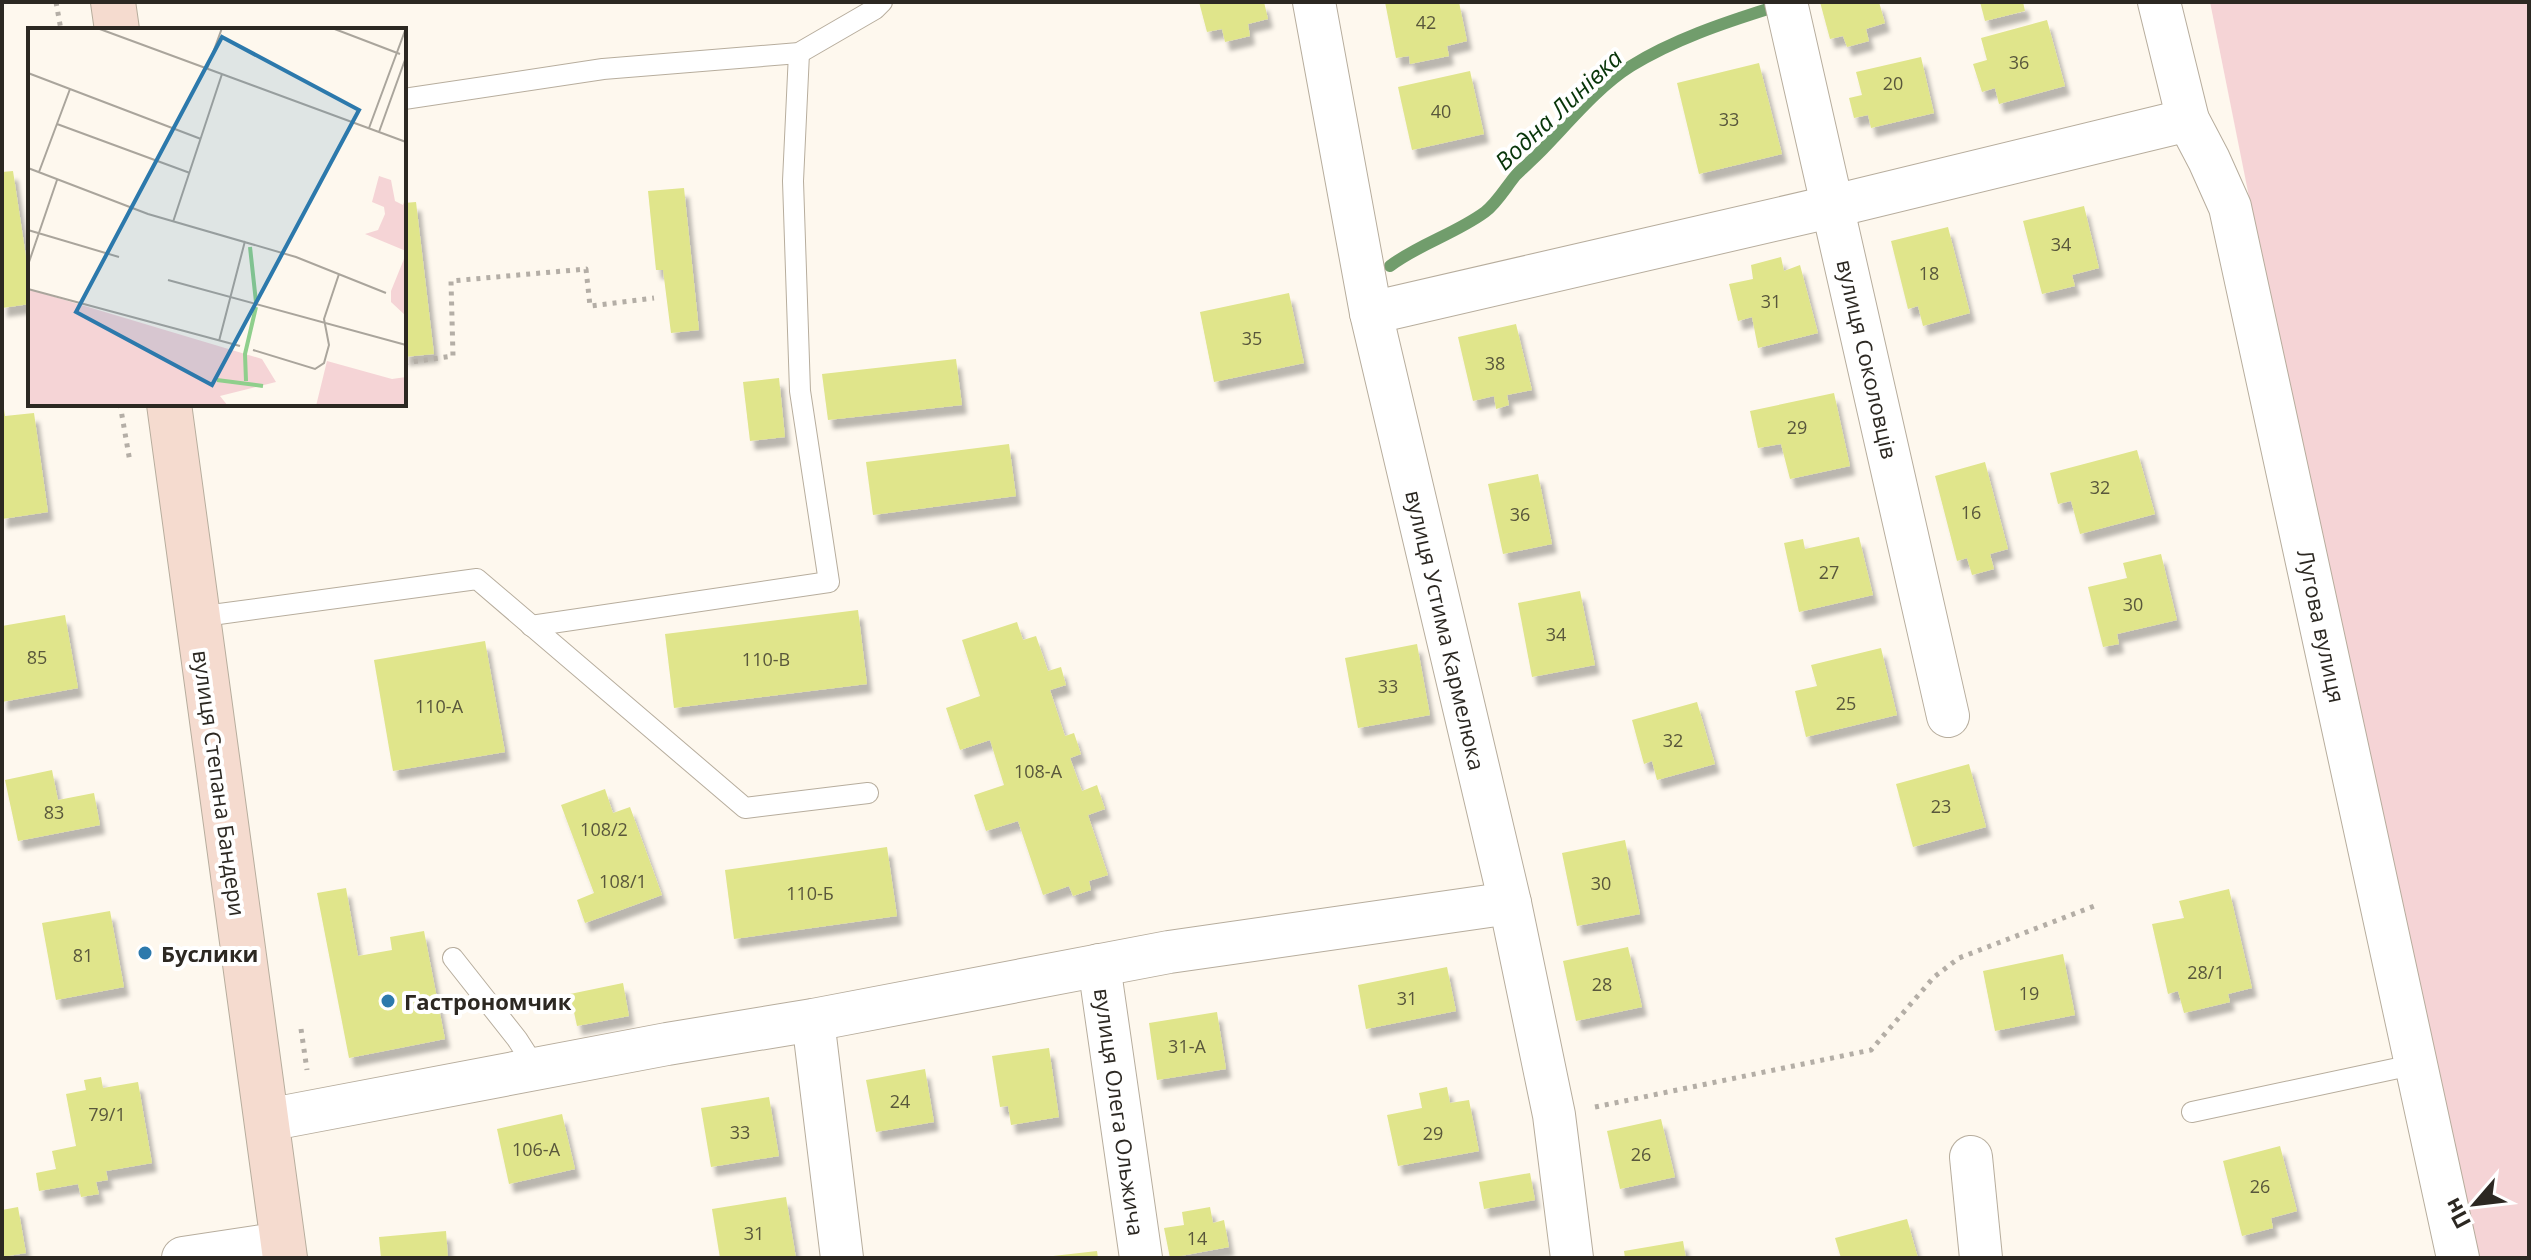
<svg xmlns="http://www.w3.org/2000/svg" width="2531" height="1260" font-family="'Open Sans',sans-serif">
<defs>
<filter id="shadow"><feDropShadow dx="5" dy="9" stdDeviation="2" flood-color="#0004"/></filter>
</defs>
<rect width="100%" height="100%" fill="#fef8ee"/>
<!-- green -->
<polygon fill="#f5d4d6" points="2210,2 2529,2 2529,1258 2466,1258 2378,841"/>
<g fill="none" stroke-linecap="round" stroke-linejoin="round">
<!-- stream -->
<path stroke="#719d6c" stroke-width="12" d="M1390,266C1419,244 1455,234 1485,212C1497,203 1506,187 1516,175C1523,168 1531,161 1538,154C1567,125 1596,88 1631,66C1673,40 1723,23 1771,8"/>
</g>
<!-- building -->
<g fill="#e0e58b" filter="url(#shadow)">
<polygon points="1199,2 1264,2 1268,19 1248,24 1250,36 1225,42 1222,29 1207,32"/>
<polygon points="1385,2 1459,2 1467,41 1447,46 1449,56 1410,64 1409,56 1396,58"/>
<polygon points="1820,2 1879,2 1885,23 1866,29 1869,41 1847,47 1843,36 1830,39"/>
<polygon points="1980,2 2023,2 2025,11 1985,21"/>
<polygon points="2047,20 2065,86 1999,104 1995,88 1982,92 1973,64 1987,60 1981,38"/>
<polygon points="1921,57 1934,113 1871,128 1868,115 1854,118 1849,98 1862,95 1856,72"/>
<polygon points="1759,63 1782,154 1699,174 1677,83"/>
<polygon points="1470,71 1484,134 1412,150 1398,87"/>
<polygon points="13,171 30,283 30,304 2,308 2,172"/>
<polygon points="684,188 699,330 671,333 663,270 656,270 648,191"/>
<polygon points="416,202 434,354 404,357 404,203"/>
<polygon points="2084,206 2099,268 2072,275 2075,286 2042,294 2023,221"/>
<polygon points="1948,227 1970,313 1923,326 1918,306 1908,309 1891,241"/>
<polygon points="1781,257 1784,271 1800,265 1818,333 1758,348 1752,317 1738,321 1729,284 1753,279 1751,265"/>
<polygon points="1289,293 1304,363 1214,382 1200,312"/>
<polygon points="1516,324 1532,390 1507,395 1509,405 1496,409 1494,396 1473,401 1458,337"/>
<polygon points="956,359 962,405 828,420 822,374"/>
<polygon points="779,378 785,437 750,441 743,382"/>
<polygon points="1834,393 1850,466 1790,479 1781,444 1758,448 1750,411"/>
<polygon points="2,409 4,409 5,416 34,413 48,512 2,519"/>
<polygon points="1009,444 1016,496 873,515 866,462"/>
<polygon points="2137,450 2155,514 2080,534 2071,501 2058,504 2050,473"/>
<polygon points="1985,462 2008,549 1990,554 1994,569 1972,575 1967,558 1957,561 1935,476"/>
<polygon points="1538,474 1552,544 1503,554 1488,484"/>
<polygon points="1859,537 1873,595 1799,612 1784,543 1803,539 1805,549"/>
<polygon points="2161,554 2177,620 2117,634 2119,644 2103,647 2088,587 2127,578 2123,563"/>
<polygon points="1580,591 1595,665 1532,677 1518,603"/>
<polygon points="858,610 867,684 674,708 665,634"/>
<polygon points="65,615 78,688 2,702 2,626"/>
<polygon points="1017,622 1023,640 1036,636 1048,671 1061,667 1066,685 1050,690 1065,736 1074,733 1081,754 1070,758 1082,791 1097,785 1105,809 1088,815 1108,875 1089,881 1091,890 1073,896 1069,886 1043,895 1018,821 986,831 974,795 1004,785 990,740 960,750 946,708 980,696 962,640"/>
<polygon points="485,641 505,752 393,771 374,660"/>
<polygon points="1417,644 1430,715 1358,728 1345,658"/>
<polygon points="1881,648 1897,715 1806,737 1795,691 1817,686 1811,665"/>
<polygon points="1697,702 1715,764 1657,780 1652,761 1644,764 1632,720"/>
<polygon points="1969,764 1986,827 1913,847 1896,784"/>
<polygon points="52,770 58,800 94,793 100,825 18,841 5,780"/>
<polygon points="605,789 613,813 630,807 662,895 585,923 577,900 594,893 561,805"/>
<polygon points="1625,840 1640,914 1577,926 1562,853"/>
<polygon points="887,847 897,916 734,939 725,870"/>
<polygon points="346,888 358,956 392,950 390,937 424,931 445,1039 349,1058 317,893"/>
<polygon points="2229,889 2252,988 2228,994 2230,1002 2184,1013 2178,991 2168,994 2152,924 2184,918 2179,901"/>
<polygon points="110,911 124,987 56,1000 42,923"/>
<polygon points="1628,947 1642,1007 1576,1021 1563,961"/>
<polygon points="2063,954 2075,1015 1995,1031 1983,971"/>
<polygon points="1447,967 1456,1011 1366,1029 1358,985"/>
<polygon points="623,983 629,1016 577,1026 570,994"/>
<polygon points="1217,1012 1226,1069 1157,1080 1149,1023"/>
<polygon points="1049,1048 1059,1117 1011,1125 1008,1106 1000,1107 992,1056"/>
<polygon points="925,1069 934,1122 876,1132 866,1080"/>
<polygon points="101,1077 103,1088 138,1082 152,1163 106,1171 108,1180 96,1182 99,1194 81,1197 78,1184 39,1191 36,1173 56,1169 52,1151 76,1146 66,1094 86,1090 84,1080"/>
<polygon points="1447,1087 1450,1103 1469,1100 1479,1151 1398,1166 1387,1115 1422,1108 1419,1093"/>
<polygon points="769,1097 779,1156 711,1167 701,1108"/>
<polygon points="562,1114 575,1169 509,1184 497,1129"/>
<polygon points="1661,1119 1675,1177 1620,1189 1607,1131"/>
<polygon points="2280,1146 2297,1211 2271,1218 2273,1228 2242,1236 2223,1161"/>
<polygon points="1530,1173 1535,1200 1484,1209 1479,1182"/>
<polygon points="786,1197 796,1258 720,1258 712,1209"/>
<polygon points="18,1207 26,1253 2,1257 2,1210"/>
<polygon points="1210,1207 1213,1223 1224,1220 1229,1247 1170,1258 1164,1228 1184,1225 1182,1212"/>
<polygon points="1907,1219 1918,1258 1841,1258 1835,1238"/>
<polygon points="446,1231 448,1258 381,1258 379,1237"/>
<polygon points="1683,1241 1686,1258 1625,1258 1624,1251"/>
<polygon points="1097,1251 1098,1258 1053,1258 1053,1256"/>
</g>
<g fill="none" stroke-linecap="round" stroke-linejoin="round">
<defs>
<g id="lane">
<polyline points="404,99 603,69 799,53 875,9 882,2"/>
<polyline points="197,617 477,579 745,808 868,793"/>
<polyline points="531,626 829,582 800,391 793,181 799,53"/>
<polyline points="453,958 517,1039 537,1070"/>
<polyline points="2192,1112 2417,1064"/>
</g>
<g id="street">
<polyline points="1314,2 1371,313 1510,903 1554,1115 1572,1258"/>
<polyline points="1786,2 1948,716"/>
<polyline points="2159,2 2188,120 2209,160 2230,207 2458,1258"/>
<polyline points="1371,313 1834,206 2188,120"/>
<polyline points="1099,965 1141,1258"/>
<polyline points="813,1020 842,1258"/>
<polyline points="267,1120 667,1044 813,1020 1169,952 1510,903"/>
<polyline points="1971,1157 1981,1258"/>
<polyline points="183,1258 283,1243"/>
</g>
<g id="secondary">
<polyline points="113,2 117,30"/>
<polyline points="169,404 285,1258"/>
</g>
</defs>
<!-- lane casing -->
<use href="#lane" stroke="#b7ad9d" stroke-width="22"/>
<!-- street casing -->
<use href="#street" stroke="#b7ad9d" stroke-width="44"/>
<!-- secondary casing -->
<use href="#secondary" stroke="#b7ad9d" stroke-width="46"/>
<!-- path -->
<g stroke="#b4aea6" stroke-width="5" stroke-dasharray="4 6" stroke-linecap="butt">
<polyline points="56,2 61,30"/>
<polyline points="404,363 453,356 451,281 586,269 590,306 654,298"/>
<polyline points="120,404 130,462"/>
<polyline points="301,1029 307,1070"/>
<polyline points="1595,1107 1871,1050 1934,977 1959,958 2097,905"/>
</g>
<!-- lane -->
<use href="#lane" stroke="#fff" stroke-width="20"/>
<!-- street -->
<use href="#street" stroke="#fff" stroke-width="42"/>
<!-- secondary -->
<use href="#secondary" stroke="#f5dbcf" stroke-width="44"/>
</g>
<!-- markers -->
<g fill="#2c79ac" stroke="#fff" stroke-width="3">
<circle cx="145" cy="953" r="8"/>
<circle cx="388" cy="1001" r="8"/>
</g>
<g text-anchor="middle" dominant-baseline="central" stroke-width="8" stroke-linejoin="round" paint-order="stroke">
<!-- number labels -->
<g font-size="18" fill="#59573c">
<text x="1426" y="22">42</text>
<text x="2019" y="62">36</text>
<text x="1893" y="83">20</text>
<text x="1441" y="111">40</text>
<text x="1729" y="119">33</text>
<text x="2061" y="244">34</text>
<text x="1929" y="273">18</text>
<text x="1771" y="301">31</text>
<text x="1252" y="338">35</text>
<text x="1495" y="363">38</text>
<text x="1797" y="427">29</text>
<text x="2100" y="487">32</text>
<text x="1971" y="512">16</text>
<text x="1520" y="514">36</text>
<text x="1829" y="572">27</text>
<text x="2133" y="604">30</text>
<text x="1556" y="634">34</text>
<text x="37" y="657">85</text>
<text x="766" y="659">110-В</text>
<text x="1388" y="686">33</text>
<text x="1846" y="703">25</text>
<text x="439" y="706">110-А</text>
<text x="1673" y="740">32</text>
<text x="1038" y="771">108-А</text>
<text x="1941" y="806">23</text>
<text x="54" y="812">83</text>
<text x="604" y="829">108/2</text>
<text x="623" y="881">108/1</text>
<text x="1601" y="883">30</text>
<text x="810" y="893">110-Б</text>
<text x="83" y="955">81</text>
<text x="2206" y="972">28/1</text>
<text x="1602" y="984">28</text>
<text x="2029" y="993">19</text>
<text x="1407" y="998">31</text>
<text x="1187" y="1046">31-А</text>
<text x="900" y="1101">24</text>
<text x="107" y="1114">79/1</text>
<text x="740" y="1132">33</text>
<text x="1433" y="1133">29</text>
<text x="536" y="1149">106-А</text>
<text x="1641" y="1154">26</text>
<text x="2260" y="1186">26</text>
<text x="754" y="1233">31</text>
<text x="1197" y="1238">14</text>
</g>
<!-- street labels -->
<g font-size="22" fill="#2c2822" stroke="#fff">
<text transform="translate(1868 359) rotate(77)">вулиця Соколовців</text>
<text transform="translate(2322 626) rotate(78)">Лугова вулиця</text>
<text transform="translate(1446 630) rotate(77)">вулиця Устима Кармелюка</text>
<text transform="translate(220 783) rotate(82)">вулиця Степана Бандери</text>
<text transform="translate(1120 1112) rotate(82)">вулиця Олега Ольжича</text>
</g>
<!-- poi labels -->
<g font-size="22" font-weight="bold" fill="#2c2822" stroke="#fff" text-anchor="start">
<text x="161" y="953">Буслики</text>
<text x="404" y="1001">Гастрономчик</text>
</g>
<!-- water labels -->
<g font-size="24" font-style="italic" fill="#073509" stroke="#fff">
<text transform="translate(1558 109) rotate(-43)">Водна Линівка</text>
</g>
</g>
<!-- overview -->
<g transform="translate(28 28)">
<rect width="378" height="378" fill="#fef8ee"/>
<path d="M351,148L363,152L367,173L375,177L378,168V223L337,206L350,202L357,186L356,179L344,174ZM378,226V288L363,274V263ZM0,261L234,331L248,354L192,368L200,378H0ZM299,333L364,351L378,349V378H288Z" fill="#f5d4d6"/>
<path fill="none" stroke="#8fcf8c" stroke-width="4" d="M222,219L228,274M189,352L235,358M218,353L217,326L228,279"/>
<path fill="none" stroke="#aaa59c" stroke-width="2" d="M69,0L378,114M304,0L372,26M179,41L194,0M0,45L173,111M29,96L162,145M341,100L378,0M351,104L378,29M0,140L120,186L268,229L358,265M11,144L42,61M145,194L194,46M0,202L91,229M0,237L29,152M140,252L378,317M0,261L212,318M191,313L217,213M225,322L287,341L296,335L301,317L296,291L311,246"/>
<path fill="#2c79ac" fill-opacity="0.15" stroke="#2c79ac" stroke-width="4" d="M194,9L331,82L184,357L48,284Z"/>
<rect width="378" height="378" fill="none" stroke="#2c2822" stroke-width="4"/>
</g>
<!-- border -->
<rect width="2531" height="1260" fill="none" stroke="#2c2822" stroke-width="8"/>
<!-- north arrow -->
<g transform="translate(2475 1204) rotate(242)" stroke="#ffffff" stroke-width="6" paint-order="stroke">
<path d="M0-6L14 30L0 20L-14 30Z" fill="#2c2822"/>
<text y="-12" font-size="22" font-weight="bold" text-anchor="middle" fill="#2c2822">Пн</text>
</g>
</svg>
